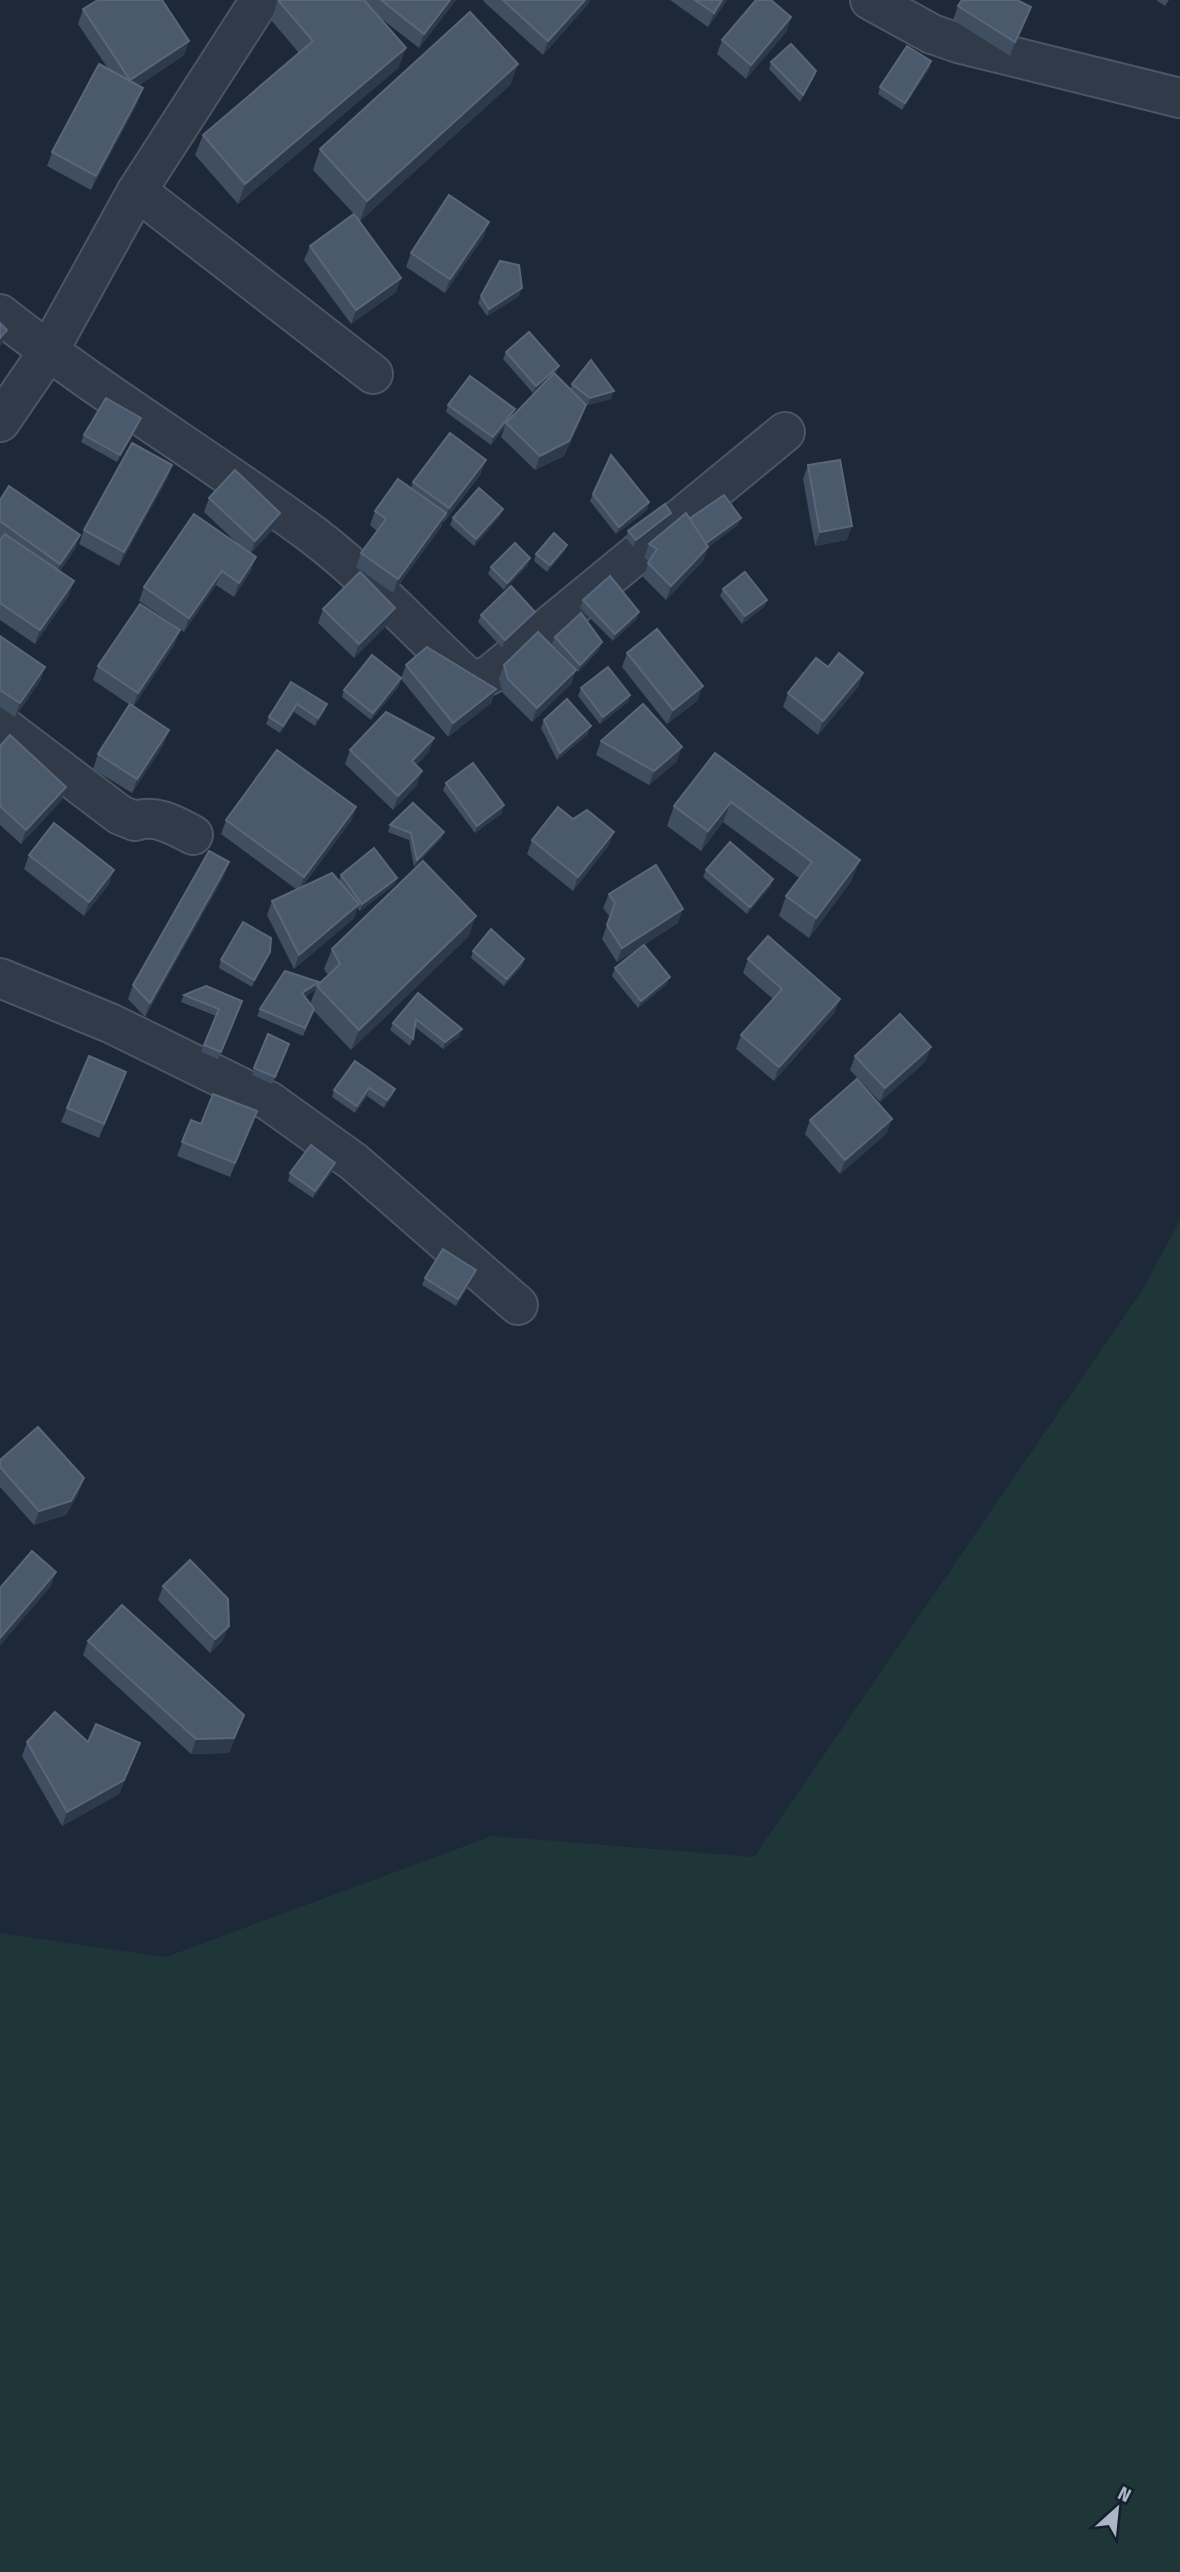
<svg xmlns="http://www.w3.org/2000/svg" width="1180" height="2572" font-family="'Fira Sans Condensed',sans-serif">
<rect width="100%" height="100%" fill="#1d2838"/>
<!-- green -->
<polygon fill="#1f3639" points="1180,1220 1180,2572 0,2572 0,1933 166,1957 492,1836 754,1857 1143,1289"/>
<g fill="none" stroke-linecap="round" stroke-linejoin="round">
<defs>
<g id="minor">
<polyline points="870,0 932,34 958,43 1180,98"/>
<polyline points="137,191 373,374"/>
<path d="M0,314C100,393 210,459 313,535C368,577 415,629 466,676L479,680L491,674L785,432"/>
<polyline points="0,422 48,352 137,191 260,0"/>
<path d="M0,724L120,815L135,821C156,814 174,825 193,835"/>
<polyline points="0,978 110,1023 269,1101 354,1162 518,1305"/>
</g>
</defs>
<!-- minor casing -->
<use href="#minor" stroke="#4b5563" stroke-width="42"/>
<!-- minor -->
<use href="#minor" stroke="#303a48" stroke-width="38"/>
</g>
<!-- wall -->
<g fill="#404e61" fill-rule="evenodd">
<polygon points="278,0 456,0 419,48 378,16 406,48 398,68 238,204 195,155 203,135 299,53 271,20"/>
<polygon points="484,0 590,0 588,4 543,55 483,1"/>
<polygon points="670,0 727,0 708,27"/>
<polygon points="1156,0 1169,0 1165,6"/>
<polygon points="958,6 1031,7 1026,21 1010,56 953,20"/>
<polygon points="83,9 189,41 184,55 138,86 138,102 91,190 47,166 52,152 109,70 78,24"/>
<polygon points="791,17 786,32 746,79 717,54 722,40"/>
<polygon points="931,61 929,69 902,110 878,94 880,87"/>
<polygon points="771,62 813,78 800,102 769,69"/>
<polygon points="511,84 360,221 401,278 396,292 351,324 304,260 310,246 354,214 313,170 320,149"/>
<polygon points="484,236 445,293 406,267 411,253"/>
<polygon points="481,296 519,296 487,316 478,303"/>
<polygon points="506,352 556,374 570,389 572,384 614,391 611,399 588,405 583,402 581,419 564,456 535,470 501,437 505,426 491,445 446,412 448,405 515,409 512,416 543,385 533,393 503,359"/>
<polygon points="139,425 117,462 81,442 84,435"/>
<polygon points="172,465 167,479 119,566 79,544 84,530"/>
<polygon points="808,465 847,540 815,546 803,479"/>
<polygon points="481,474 444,522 443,521 441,527 393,593 356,567 361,553 377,531 370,525 375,511 411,488 413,482"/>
<polygon points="593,494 649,502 647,510 616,534 590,501"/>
<polygon points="209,498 280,513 275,527 251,553 256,557 251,571 234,597 216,585 184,632 139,601 144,587 240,546 204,512"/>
<polygon points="0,500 80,535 75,549 60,571 69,595 35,644 0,620"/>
<polygon points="671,513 669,520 633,547 626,538 628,531"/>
<polygon points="500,516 474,546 450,525 453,518"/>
<polygon points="690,519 738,525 708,547 703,561 666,600 643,577 649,561 644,558 649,544"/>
<polygon points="567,545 564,552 547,572 534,561 536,554"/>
<polygon points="528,565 504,590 488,574 491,567"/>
<polygon points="723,589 767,600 764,607 742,624 720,596"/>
<polygon points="583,600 637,619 613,641 580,608"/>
<polygon points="323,609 390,622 354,658 318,623"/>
<polygon points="535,612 532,620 502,648 478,622 481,615"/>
<polygon points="0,636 45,667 40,681 15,717 0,707"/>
<polygon points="555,637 599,650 578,672 576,670 571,684 532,722 503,693 499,679 504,665 573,666 552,644"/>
<polygon points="175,644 133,707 164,744 132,793 93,769 98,754 130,705 93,680 98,666"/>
<polygon points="627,653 698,700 667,724 622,667"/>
<polygon points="406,665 496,689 491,703 448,737 401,679 399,686 371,720 342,697 344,690 401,678"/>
<polygon points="828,667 863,673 858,687 818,735 783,707 788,693"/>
<polygon points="291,682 327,704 324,712 315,726 294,712 280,733 266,724 269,717"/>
<polygon points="581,688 630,695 628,702 600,724 578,696"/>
<polygon points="544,720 588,734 557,760 541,728"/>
<polygon points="434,738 429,752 416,765 417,785 393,810 345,764 350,750"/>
<polygon points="601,741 677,761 649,785 596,755"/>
<polygon points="0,746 66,787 61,801 21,844 0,825"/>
<polygon points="715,753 852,880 809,938 779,916 786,896 799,878 723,822 701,851 667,826 674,806"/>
<polygon points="446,783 502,813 475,833 443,790"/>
<polygon points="356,807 351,821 302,887 339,881 341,875 397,878 394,885 360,911 357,908 354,918 294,969 267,915 272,901 296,889 221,834 226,820"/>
<polygon points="573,819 614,832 608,846 573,891 527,854 532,840"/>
<polygon points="390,825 441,839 414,867 409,840 388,832"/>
<polygon points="29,855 109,884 84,916 24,869"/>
<polygon points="706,870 771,886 747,914 703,877"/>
<polygon points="224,876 145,1017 128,999 133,985"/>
<polygon points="609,894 678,923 617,962 602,939 610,917 603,908"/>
<path d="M469,936L351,1050L314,1011L303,1036L257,1016L260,1009L319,982L317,986L328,975L324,969L332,949ZM316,989L310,1004L305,997Z"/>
<polygon points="473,951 524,959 522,966 504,986 471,958"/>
<polygon points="267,959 252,987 219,968 221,960"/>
<polygon points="748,959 840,999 834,1013 774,1081 736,1049 741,1035 773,999 743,973"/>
<polygon points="615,968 667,984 638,1008 612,976"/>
<polygon points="418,993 460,1036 443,1049 415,1027 413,1039 410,1046 390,1030 393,1023"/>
<polygon points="184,995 242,1001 218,1059 201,1052 216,1016 181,1002"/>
<polygon points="268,1034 287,1051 272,1084 252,1075"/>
<polygon points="855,1056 926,1061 880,1102 850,1070"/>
<polygon points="355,1061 395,1089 392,1096 384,1108 367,1096 355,1113 332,1097 334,1090"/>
<polygon points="126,1072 99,1138 61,1122 67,1108"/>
<polygon points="191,1120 201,1124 251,1125 230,1177 177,1156"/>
<polygon points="810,1120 887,1133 840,1174 805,1134"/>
<polygon points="333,1170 313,1198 288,1181 290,1173"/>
<polygon points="476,1270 474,1277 456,1306 422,1285 425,1278"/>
<polygon points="0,1460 79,1492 66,1515 34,1525 0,1487"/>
<polygon points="163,1586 223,1640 210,1653 158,1600"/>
<polygon points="88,1641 244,1715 229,1753 191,1754 83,1655"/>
<polygon points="27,1742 140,1743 119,1794 62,1826 22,1756"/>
</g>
<!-- shaded-wall -->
<g fill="#2d3a4c">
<polygon points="450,0 456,0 419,48 424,34"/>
<polygon points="585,0 590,0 588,4 543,55 548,41"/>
<polygon points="722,0 727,0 708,27 714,13"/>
<polygon points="1031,7 1026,21 1010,56 1015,42"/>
<polygon points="791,17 786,32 746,79 751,65"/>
<polygon points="189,41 184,55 125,94 130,80"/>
<polygon points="406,48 398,68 238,204 245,184"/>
<polygon points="931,61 929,69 902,110 905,103"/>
<polygon points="518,64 511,84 360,221 367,201"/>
<polygon points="816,71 813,78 800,102 803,95"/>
<polygon points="143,88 138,102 91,190 96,176"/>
<polygon points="489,222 484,236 445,293 450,279"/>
<polygon points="401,278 396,292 351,324 356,310"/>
<polygon points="522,288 519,296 487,316 489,309"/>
<polygon points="7,330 2,344 0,346 0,338"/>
<polygon points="559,366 556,374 533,393 536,386"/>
<polygon points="614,391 611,399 588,405 590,398"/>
<polygon points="586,405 581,419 564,456 535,470 540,456"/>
<polygon points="515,409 512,416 506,423 491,445 493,437"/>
<polygon points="141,418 139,425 117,462 120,455"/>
<polygon points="486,460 481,474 444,522 449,508"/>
<polygon points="172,465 167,479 119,566 124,552"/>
<polygon points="649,502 647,510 616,534 619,527"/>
<polygon points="503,509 500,516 474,546 476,539"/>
<polygon points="280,513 275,527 250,555 255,541"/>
<polygon points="446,513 441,527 393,593 398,579"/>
<polygon points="671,513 669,520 633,547 636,540"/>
<polygon points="741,518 738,525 704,550 706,543"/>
<polygon points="852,526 847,540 815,546 820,532"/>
<polygon points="80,535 75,549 55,578 60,564"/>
<polygon points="567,545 564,552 547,572 550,565"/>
<polygon points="708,547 703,561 666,600 671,586"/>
<polygon points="256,557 251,571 234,597 239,583"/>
<polygon points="530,558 528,565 504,590 507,583"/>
<polygon points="222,571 216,585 184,632 189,618"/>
<polygon points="74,581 69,595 35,644 40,630"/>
<polygon points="767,600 764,607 742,624 745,616"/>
<polygon points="395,608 390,622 354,658 359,644"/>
<polygon points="535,612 532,620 502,648 505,640"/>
<polygon points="639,612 637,619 613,641 615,634"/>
<polygon points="180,630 175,644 133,707 138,693"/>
<polygon points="602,642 599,650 578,672 580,665"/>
<polygon points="45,667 40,681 15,717 20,703"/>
<polygon points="576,670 571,684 532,722 537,708"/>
<polygon points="863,673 858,687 818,735 823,721"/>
<polygon points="401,678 399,686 371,720 373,713"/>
<polygon points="703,686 698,700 667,724 673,710"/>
<polygon points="496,689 491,703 448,737 453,723"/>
<polygon points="630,695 628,702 600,724 603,717"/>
<polygon points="297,704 294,712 280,733 283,726"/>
<polygon points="327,704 324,712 315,726 318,718"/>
<polygon points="591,726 588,734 557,760 560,753"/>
<polygon points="169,730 164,744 132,793 137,779"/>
<polygon points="434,738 429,752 407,775 412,761"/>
<polygon points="682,747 677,761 649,785 654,771"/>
<polygon points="422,771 417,785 393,810 398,796"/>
<polygon points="66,787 61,801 21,844 26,830"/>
<polygon points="731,802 723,822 701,851 708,831"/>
<polygon points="504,805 502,813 475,833 477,826"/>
<polygon points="356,807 351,821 299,891 304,877"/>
<polygon points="444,832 441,839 414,867 417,860"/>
<polygon points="614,832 608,846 573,891 578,877"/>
<polygon points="860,860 852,880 809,938 816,918"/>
<polygon points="229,862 224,876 145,1017 150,1003"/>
<polygon points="114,870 109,884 84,916 89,902"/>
<polygon points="397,878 394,885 360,911 362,904"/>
<polygon points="773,879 771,886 747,914 750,907"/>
<polygon points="359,904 354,918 294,969 299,955"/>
<polygon points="683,909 678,923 617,962 622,948"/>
<polygon points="476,916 469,936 351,1050 359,1030"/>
<polygon points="270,952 267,959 252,987 254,980"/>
<polygon points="524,959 522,966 504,986 507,979"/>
<polygon points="670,977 667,984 638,1008 641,1001"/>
<polygon points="319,982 316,989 299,1001 302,993"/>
<polygon points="840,999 834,1013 774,1081 779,1067"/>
<polygon points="462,1029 460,1036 443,1049 445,1042"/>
<polygon points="931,1047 926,1061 880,1102 885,1088"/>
<polygon points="369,1088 367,1096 355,1113 357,1106"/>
<polygon points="395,1089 392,1096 384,1108 387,1100"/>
<polygon points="892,1119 887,1133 840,1174 845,1160"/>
<polygon points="335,1163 333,1170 313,1198 315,1191"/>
<polygon points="476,1270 474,1277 456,1306 458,1299"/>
<polygon points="84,1478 79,1492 66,1515 34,1525 39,1511"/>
<polygon points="56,1572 51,1586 0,1646 0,1638"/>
<polygon points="229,1626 223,1640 210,1653 215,1639"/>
<polygon points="244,1715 229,1753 191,1754 196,1739"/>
<polygon points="140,1743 119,1794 62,1826 67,1812"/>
</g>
<!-- building -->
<g fill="#4b596c" stroke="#5a677a" stroke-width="2">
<polygon points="98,0 162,0 189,41 130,80 83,9"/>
<polygon points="278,0 364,0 406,48 245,184 203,135 313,41"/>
<polygon points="381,0 450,0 424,34"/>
<polygon points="503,0 585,0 548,41"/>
<polygon points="695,0 722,0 714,13"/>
<polygon points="756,0 771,0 791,17 751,65 722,40"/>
<polygon points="962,0 1017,0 1031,7 1015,42 958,6"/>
<polygon points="470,12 518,64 367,201 320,149"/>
<polygon points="791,44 816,71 803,95 771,62"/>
<polygon points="907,46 931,61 905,103 880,87"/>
<polygon points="99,64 143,88 96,176 52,152"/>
<polygon points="449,195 489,222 450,279 411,253"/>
<polygon points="354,214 401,278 356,310 310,246"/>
<polygon points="500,261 519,265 522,288 489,309 481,296"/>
<polygon points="0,323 7,330 0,338"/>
<polygon points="529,332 559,366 536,386 506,352"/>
<polygon points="591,360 614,391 590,398 572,384"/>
<polygon points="554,373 586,405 569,441 540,456 506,423"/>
<polygon points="470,376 515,409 493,437 448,405"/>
<polygon points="106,398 141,418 120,455 84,435"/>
<polygon points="450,433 486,460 449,508 413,482"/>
<polygon points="132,443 172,465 124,552 84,530"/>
<polygon points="611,455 649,502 619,527 593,494"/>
<polygon points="840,460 852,526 820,532 808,465"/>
<polygon points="235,470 280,513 255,541 209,498"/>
<polygon points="398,479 446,513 398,579 361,553 386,519 375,511"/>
<polygon points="9,486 80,535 60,564 0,521 0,500"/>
<polygon points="479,488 503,509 476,539 453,518"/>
<polygon points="724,495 741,518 706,543 689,519"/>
<polygon points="665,504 671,513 636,540 628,531"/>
<polygon points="686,513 708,547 671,586 648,563 657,549 649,544"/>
<polygon points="194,514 256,557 239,583 222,571 189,618 144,587"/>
<polygon points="554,533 567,545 550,565 536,554"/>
<polygon points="5,534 74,581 40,630 0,603 0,540"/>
<polygon points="515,543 530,558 507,583 491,567"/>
<polygon points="360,572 395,608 359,644 323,609"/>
<polygon points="745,572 767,600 745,616 723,589"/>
<polygon points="610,576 639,612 615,634 583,600"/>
<polygon points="511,586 535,612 505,640 481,615"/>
<polygon points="140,604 180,630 138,693 98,666"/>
<polygon points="581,613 602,642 580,665 555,637"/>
<polygon points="657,629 703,686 673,710 627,653"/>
<polygon points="538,632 576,670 537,708 508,679 504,665"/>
<polygon points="0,636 45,667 20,703 0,690"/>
<polygon points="427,647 496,689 453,723 406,665"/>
<polygon points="839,653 863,673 823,721 788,693 816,658 828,667"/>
<polygon points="372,655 401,678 373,713 344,690"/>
<polygon points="608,667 630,695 603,717 581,688"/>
<polygon points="291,682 327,704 318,718 297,704 283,726 269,717"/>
<polygon points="567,699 591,726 560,753 544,720"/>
<polygon points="130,704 169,730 137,779 98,754"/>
<polygon points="643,704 682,747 654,771 601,741"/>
<polygon points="386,712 434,738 412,761 422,771 398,796 350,750"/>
<polygon points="10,735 66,787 26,830 0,806 0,746"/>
<polygon points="277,750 356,807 304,877 226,820"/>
<polygon points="715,753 860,860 816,918 786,896 812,862 731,802 708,831 674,806"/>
<polygon points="473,763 504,805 477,826 446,783"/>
<polygon points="413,803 444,832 417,860 411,833 390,825"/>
<polygon points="558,807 573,819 587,810 614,832 578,877 532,840"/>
<polygon points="54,823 114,870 89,902 29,855"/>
<polygon points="730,842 773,879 750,907 706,870"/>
<polygon points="374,848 397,878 362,904 341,875"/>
<polygon points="209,851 229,862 150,1003 133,985"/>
<polygon points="423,861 476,916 359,1030 317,986 340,964 332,949"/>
<polygon points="656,865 683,909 622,948 607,925 615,903 609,894"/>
<polygon points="332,873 359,904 299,955 272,901"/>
<polygon points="243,922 271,938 270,952 254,980 221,960"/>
<polygon points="491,929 524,959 507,979 473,951"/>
<polygon points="768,936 840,999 779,1067 741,1035 782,989 748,959"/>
<polygon points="644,945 670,977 641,1001 615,968"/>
<polygon points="285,971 319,982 302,993 314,1009 305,1028 260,1009"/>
<polygon points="206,986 242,1001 221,1052 204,1045 219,1009 184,995"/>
<polygon points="418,993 462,1029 445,1042 416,1019 413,1039 393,1023"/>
<polygon points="900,1014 931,1047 885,1088 855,1056"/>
<polygon points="268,1034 289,1044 275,1077 254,1068"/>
<polygon points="89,1056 126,1072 104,1124 67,1108"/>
<polygon points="355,1061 395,1089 387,1100 369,1088 357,1106 334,1090"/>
<polygon points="857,1079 892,1119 845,1160 810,1120"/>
<polygon points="213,1094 257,1111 235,1163 182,1142 191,1120 201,1124"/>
<polygon points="311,1145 335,1163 315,1191 290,1173"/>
<polygon points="443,1249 476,1270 458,1299 425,1278"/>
<polygon points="38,1427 84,1478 71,1501 39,1511 0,1467 0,1460"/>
<polygon points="32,1551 56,1572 0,1638 0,1588"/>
<polygon points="190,1560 228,1599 229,1626 215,1639 163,1586"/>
<polygon points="122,1605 244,1715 234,1738 196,1739 88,1641"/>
<polygon points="55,1712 88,1742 96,1724 140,1743 124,1780 67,1812 27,1742"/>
</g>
<!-- north arrow -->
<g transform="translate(1117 2509) rotate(27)" stroke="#161f2c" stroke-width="5" paint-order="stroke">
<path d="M0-5L12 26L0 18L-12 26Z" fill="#aab5c6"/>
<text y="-10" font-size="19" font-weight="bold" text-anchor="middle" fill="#aab5c6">N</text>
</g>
</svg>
